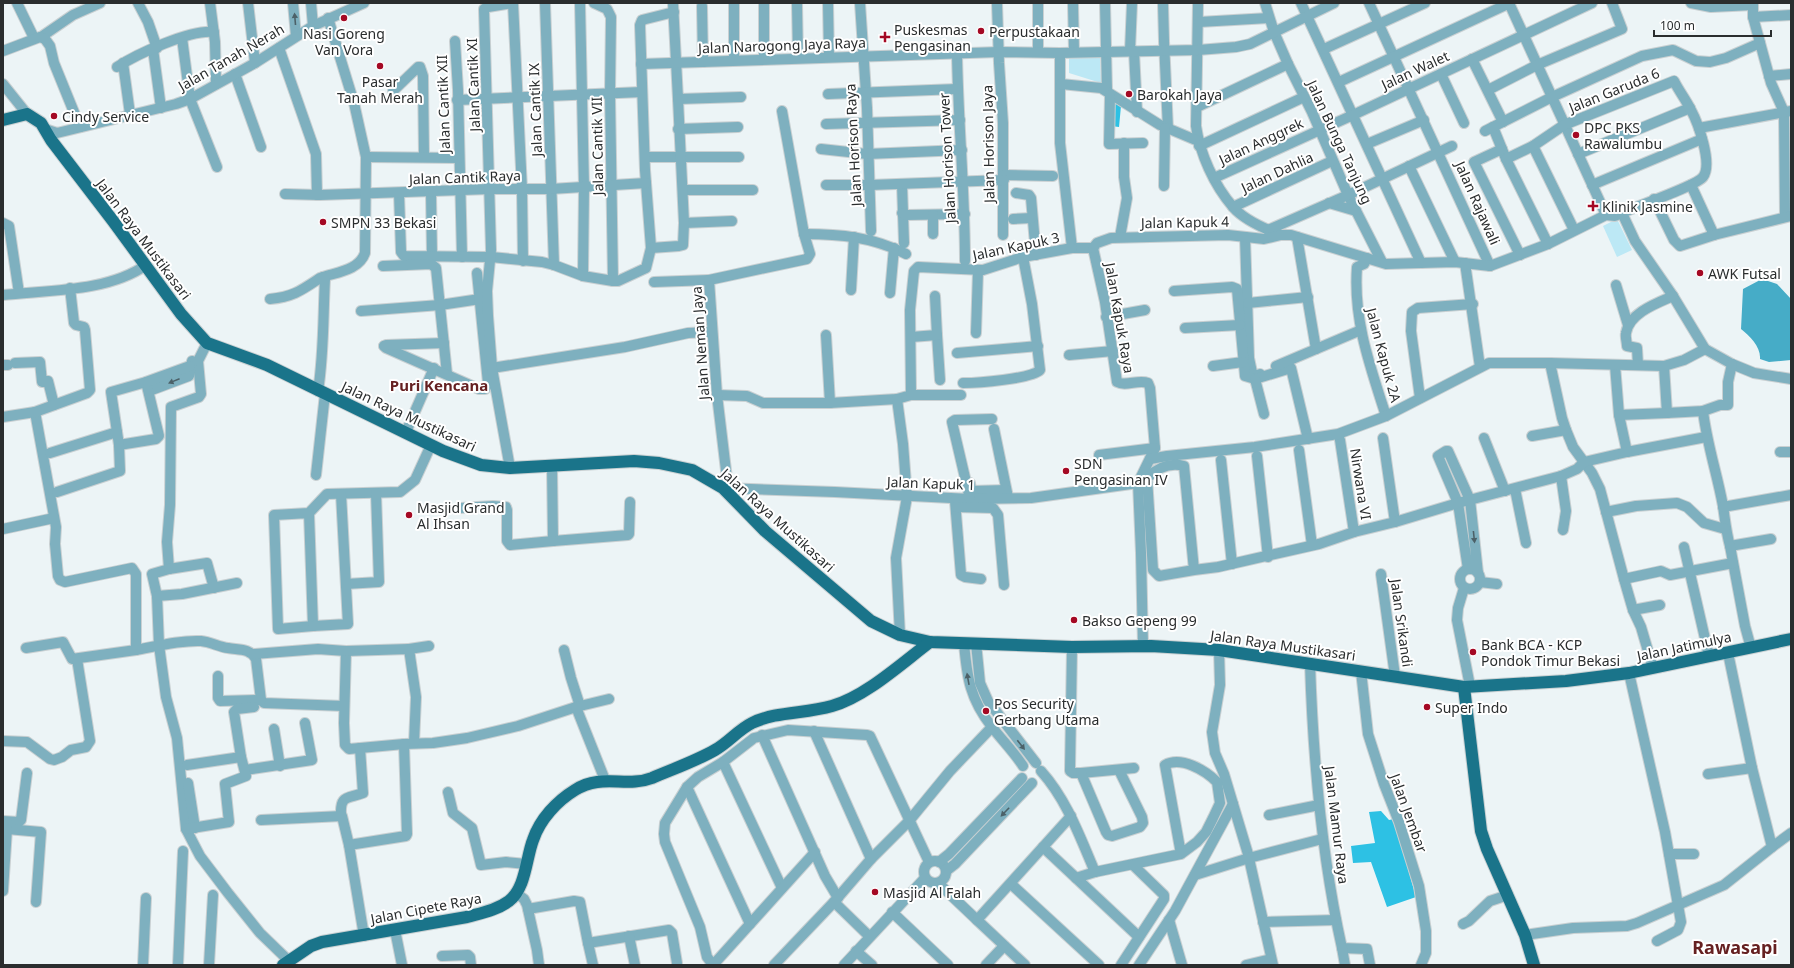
<svg xmlns="http://www.w3.org/2000/svg" width="1794" height="968" font-family="'Noto Sans',sans-serif">
<rect width="100%" height="100%" fill="#ecf4f6"/>
<!-- green -->
<g fill="#bce8f5">
<polygon points="1069,57 1100,57 1101,83 1069,73"/>
<polygon points="1617,219 1632,250 1617,257 1603,226"/>
</g>
<!-- forest -->
<g fill="#2dc1e4">
<polygon points="1112,100 1121,106 1119,127 1111,126"/>
<polygon points="1381,811 1389,820 1394,819 1416,897 1387,907 1371,862 1353,863 1351,846 1375,843 1369,812"/>
</g>
<!-- water -->
<path fill="#46acc7" d="M1762,279L1777,284L1791,299V360L1769,362L1760,359C1761,347 1750,336 1741,329L1743,289Z"/>
<g fill="none" stroke-linecap="round" stroke-linejoin="round">
<defs>
<g id="minor">
<polyline points="17,3 34,38"/>
<polyline points="138,3 148,22 157,48"/>
<polyline points="210,3 215,42 216,84"/>
<polyline points="248,3 255,63"/>
<polyline points="293,3 296,36"/>
<polyline points="311,3 313,26"/>
<polyline points="513,3 522,189 523,261"/>
<polyline points="545,3 554,265"/>
<polyline points="580,3 584,187 583,276"/>
<polyline points="594,3 607,9 611,17 610,94 613,281"/>
<polyline points="673,3 678,99 741,97"/>
<polyline points="734,3 734,60"/>
<polyline points="797,3 798,58"/>
<polyline points="828,3 829,57"/>
<polyline points="860,3 867,108 871,231"/>
<polyline points="997,3 999,63 1003,123 1003,235"/>
<polyline points="1038,3 1038,52"/>
<polyline points="1073,3 1074,52"/>
<polyline points="1105,3 1107,91"/>
<polyline points="1163,3 1164,41 1168,129"/>
<path d="M1198,3L1196,126C1200,154 1214,185 1233,207C1244,220 1265,229 1281,235"/>
<polyline points="1265,3 1274,32 1288,64 1312,112 1348,195 1382,262"/>
<polyline points="1301,3 1421,263"/>
<polyline points="1369,3 1490,266"/>
<polyline points="1509,3 1606,215"/>
<polyline points="1691,3 1711,7 1753,5"/>
<polyline points="1753,3 1753,17 1771,83 1784,112 1785,217"/>
<polyline points="702,6 703,62"/>
<polyline points="1753,17 1791,15"/>
<polyline points="1199,22 1269,18"/>
<polyline points="41,37 73,15 100,3"/>
<polyline points="182,38 190,99 217,167"/>
<polyline points="455,41 458,90 462,257"/>
<polyline points="279,48 316,154 317,195"/>
<polyline points="153,49 161,108"/>
<polyline points="1324,49 1425,3"/>
<polyline points="3,51 40,37 45,39 50,46 54,63 80,127"/>
<polyline points="1130,51 1132,3"/>
<polyline points="1134,51 1137,112"/>
<path d="M957,53C958,122 965,191 965,261"/>
<path d="M1060,53V143L1072,248H1093L1105,302L1117,382C1126,387 1138,379 1148,383L1150,388L1155,448L1138,483L1141,553L1143,646"/>
<polyline points="764,59 764,3"/>
<polyline points="1472,59 1503,122"/>
<polyline points="123,63 130,114"/>
<polyline points="641,64 999,52 1060,53 1198,50 1236,47 1250,44 1334,3"/>
<path d="M117,67C137,54 191,29 214,32"/>
<polyline points="235,74 261,147"/>
<polyline points="1441,74 1464,123"/>
<polyline points="1769,76 1791,74"/>
<polyline points="1339,82 1510,3"/>
<polyline points="3,84 27,114"/>
<polyline points="1061,84 1101,88 1160,125 1198,141"/>
<polyline points="1488,90 1537,65 1622,29 1612,3"/>
<polyline points="393,91 418,67 420,67 423,76 424,157"/>
<polyline points="828,94 957,89"/>
<polyline points="1110,95 1109,144 1143,143"/>
<polyline points="457,100 642,92"/>
<polyline points="1197,107 1288,64"/>
<polyline points="826,124 960,120"/>
<polyline points="1493,127 1506,159 1548,244"/>
<polyline points="1699,128 1791,111"/>
<polyline points="45,129 57,133 176,104 190,99 255,63 313,26 364,3"/>
<polyline points="678,129 738,127"/>
<polyline points="1485,131 1552,97 1642,56 1673,50 1696,61 1710,62 1726,58 1760,43"/>
<polyline points="1367,144 1424,120"/>
<polyline points="1199,146 1304,97"/>
<polyline points="1533,146 1574,230"/>
<polyline points="821,149 867,154 962,150"/>
<polyline points="1502,149 1474,162 1520,255"/>
<polyline points="1578,154 1690,108"/>
<polyline points="366,157 459,158"/>
<polyline points="645,157 739,157"/>
<path d="M1506,159L1533,146L1564,125L1674,81C1679,91 1686,100 1691,110C1698,123 1713,164 1703,177C1696,186 1637,206 1622,213"/>
<polyline points="1409,166 1455,262"/>
<polyline points="1004,175 1053,176"/>
<polyline points="1214,178 1353,115 1592,3"/>
<polyline points="902,184 904,243"/>
<polyline points="826,185 870,185 1004,180"/>
<polyline points="1592,185 1702,139"/>
<polyline points="1691,185 1714,235"/>
<polyline points="1164,186 1165,128"/>
<polyline points="683,190 753,190"/>
<polyline points="431,192 432,257"/>
<polyline points="399,193 401,252 404,256 491,257 542,262 554,265 583,276 613,281 618,281 646,268 651,248 645,170 640,25 642,20 674,12"/>
<polyline points="1016,193 1029,195 1031,198 1036,255"/>
<polyline points="285,194 320,195 490,189 551,189 646,183"/>
<polyline points="1654,199 1674,240 1680,246 1714,235 1791,216"/>
<polyline points="1329,203 1356,211"/>
<polyline points="1233,207 1332,161"/>
<polyline points="902,213 906,215 965,214"/>
<polyline points="1013,219 1032,218"/>
<polyline points="3,223 9,226 19,293"/>
<polyline points="684,223 732,221"/>
<polyline points="1268,230 1348,195 1452,146"/>
<path d="M804,234C840,234 873,237 906,254"/>
<polyline points="933,234 933,215"/>
<polyline points="1120,237 1127,198 1124,177 1124,143"/>
<polyline points="1245,237 1249,358 1253,377 1260,374"/>
<polyline points="1297,237 1316,349"/>
<polyline points="651,248 679,246 683,245 684,223 678,99"/>
<polyline points="1093,248 1097,243 1111,238 1228,235 1264,239 1281,235 1291,235 1386,264 1455,262 1490,266 1548,244 1606,215 1615,216 1622,213 1635,241 1673,296 1705,349 1732,364 1754,373 1791,379"/>
<path d="M1367,258L1364,264L1357,267C1353,320 1370,366 1386,416"/>
<polyline points="1465,263 1480,367"/>
<polyline points="383,266 431,264 436,268 447,374"/>
<path d="M323,277C338,272 359,270 365,253L366,157L354,103L328,18"/>
<polyline points="654,282 709,280"/>
<polyline points="1616,285 1628,325"/>
<polyline points="851,290 854,237"/>
<polyline points="1174,291 1232,287 1237,289 1245,376 1255,379 1291,368 1308,439"/>
<polyline points="890,293 894,248"/>
<path d="M3,295C48,290 108,292 146,265"/>
<path d="M270,299C293,297 302,290 320,278L323,277L325,279C323,316 324,354 318,391"/>
<polyline points="1248,303 1308,297"/>
<polyline points="361,311 440,305 480,299"/>
<polyline points="1106,317 1145,310"/>
<polyline points="1185,328 1240,325"/>
<polyline points="976,333 978,271"/>
<polyline points="826,335 830,403"/>
<polyline points="937,335 940,380"/>
<polyline points="911,337 937,335 935,296"/>
<polyline points="207,343 198,361 201,394 199,397 171,407 170,505 167,542 169,569 152,574 157,596 159,645 166,697 177,738 186,829 200,856 228,893 260,933 289,961"/>
<polyline points="384,346 386,348 479,389 485,389 488,383 477,273"/>
<polyline points="384,346 386,345 444,343"/>
<polyline points="957,353 1038,346"/>
<polyline points="1069,355 1113,351"/>
<polyline points="15,363 40,362 42,382 48,381 54,405"/>
<polyline points="1550,363 1562,418 1566,430 1573,447 1592,473 1600,489 1624,579 1633,610 1641,627 1653,668"/>
<polyline points="3,365 8,365"/>
<polyline points="1615,365 1619,415 1627,452 1706,437"/>
<path d="M1638,365L1637,348L1627,346C1627,342 1625,337 1626,333C1629,313 1657,303 1673,296"/>
<polyline points="1213,366 1243,362"/>
<polyline points="1276,366 1361,330"/>
<polyline points="1664,366 1667,413 1703,411 1720,405 1728,405 1728,382 1732,364"/>
<polyline points="492,368 625,347 688,333 712,332"/>
<polyline points="1255,379 1264,414"/>
<path d="M963,383C977,383 1031,379 1040,370L1032,304L1023,257"/>
<polyline points="149,391 189,376 192,361"/>
<polyline points="717,395 747,396 763,403 830,403 897,399 911,395 910,310 914,271 918,267 983,270 1023,257 1072,248"/>
<polyline points="911,395 961,395"/>
<polyline points="1420,398 1411,331 1412,312 1418,308 1473,304"/>
<polyline points="897,399 903,444 907,497 896,558 900,635"/>
<path d="M1703,411C1707,445 1717,473 1723,506C1725,519 1726,532 1730,546L1771,539"/>
<path d="M35,412L56,527L55,544L58,576L60,580L65,582L132,568L136,574V650C157,646 180,640 201,641C211,642 219,647 228,648C239,650 250,648 256,659L261,700L264,703L344,706"/>
<polyline points="1619,415 1667,413"/>
<polyline points="3,417 35,412 87,393 90,390 85,330 84,327 76,325 74,323 70,288"/>
<polyline points="994,429 1008,497"/>
<polyline points="406,432 434,368"/>
<polyline points="1532,436 1566,430"/>
<polyline points="1383,438 1395,522"/>
<polyline points="1484,438 1505,491"/>
<polyline points="1340,440 1354,532"/>
<polyline points="119,445 156,439 159,436 146,382"/>
<polyline points="1299,450 1312,545"/>
<polyline points="1780,452 1791,452"/>
<polyline points="50,453 117,432"/>
<polyline points="1099,455 1155,448"/>
<polyline points="1257,456 1268,557"/>
<polyline points="1150,459 1167,456 1255,447 1338,434 1386,416 1489,363 1550,363 1664,366 1684,360 1705,349"/>
<polyline points="1221,460 1232,564"/>
<polyline points="552,465 553,541 628,535 629,534 630,502"/>
<polyline points="510,468 492,368 488,316 487,291 491,250 484,9 488,7 512,3"/>
<polyline points="316,475 325,394"/>
<polyline points="1561,476 1566,511 1563,530"/>
<polyline points="970,483 971,491 1006,490"/>
<polyline points="728,487 717,395 709,280 807,259 810,254 804,234 782,111"/>
<polyline points="723,488 835,492 970,499 1031,498 1138,483"/>
<polyline points="1515,489 1526,543"/>
<polyline points="57,492 120,471 119,445 111,392 146,382 190,366"/>
<polyline points="970,499 952,422 955,420 992,419"/>
<polyline points="955,501 961,575 965,577 981,579"/>
<polyline points="956,507 993,508 998,515 1004,585"/>
<polyline points="1723,507 1791,495"/>
<polyline points="461,508 493,506 506,507 507,510 507,541 510,545 553,541"/>
<polyline points="1606,512 1636,506 1677,503 1687,507 1704,523 1725,529"/>
<polyline points="309,513 274,515 278,629 313,626 309,513 327,494 400,492 415,480 431,445"/>
<polyline points="3,529 54,518"/>
<polyline points="1730,546 1745,626 1751,648"/>
<polyline points="1684,547 1709,656"/>
<circle cx="1470" cy="579" r="10"/>
<polyline points="169,569 207,563 214,588"/>
<polyline points="1468,569 1458,503 1438,456 1446,451 1448,451 1470,500 1478,573"/>
<path d="M1194,570L1184,466C1169,462 1157,468 1147,478L1153,570L1159,576L1194,570L1218,567L1319,544L1354,532L1395,522L1458,503L1561,476L1577,469L1584,462L1627,452"/>
<polyline points="1381,574 1395,676"/>
<polyline points="1624,579 1661,571 1670,575 1733,563"/>
<polyline points="1480,582 1497,584"/>
<polyline points="346,584 379,582 376,493"/>
<polyline points="1464,588 1458,608 1457,620 1470,686"/>
<polyline points="157,596 182,594 237,583"/>
<polyline points="1633,610 1660,605"/>
<polyline points="313,626 348,624 341,494"/>
<path d="M964,643C967,678 970,699 992,727C1002,740 1014,752 1023,766"/>
<polyline points="976,643 980,683 988,701 1036,763"/>
<polyline points="1072,647 1070,771 1073,773 1081,773 1134,768"/>
<polyline points="26,648 63,642 72,659 136,650"/>
<polyline points="409,649 429,646"/>
<polyline points="564,650 571,678 580,706"/>
<polyline points="1219,650 1220,685 1212,732 1215,753 1224,774 1248,854 1273,965"/>
<polyline points="346,651 344,723 345,745 349,749 404,744 433,743 467,738 518,726 576,707 609,699"/>
<polyline points="254,654 318,649 346,651 409,649 416,697 414,743"/>
<path d="M1310,663C1313,759 1321,854 1342,948L1367,949L1370,965"/>
<polyline points="1361,671 1368,734 1384,784 1399,822 1419,886 1426,931 1426,953 1421,965"/>
<polyline points="1629,673 1665,832 1681,922 1678,930 1657,941"/>
<polyline points="218,676 218,698 220,701 261,700"/>
<polyline points="576,707 605,780"/>
<polyline points="274,729 280,766"/>
<polyline points="814,731 871,859"/>
<polyline points="762,735 825,876 838,898"/>
<polyline points="3,741 27,742 50,759 54,760 62,757 71,750 86,747 90,741 77,659"/>
<polyline points="723,762 782,888"/>
<polyline points="187,765 241,757"/>
<polyline points="245,770 312,760 305,723"/>
<path d="M1041,771C1067,800 1080,837 1095,872"/>
<polyline points="1081,773 1106,832 1108,835 1112,836 1140,827 1143,823 1142,817 1119,770"/>
<polyline points="1708,774 1752,768"/>
<polyline points="188,783 195,828"/>
<polyline points="687,787 750,924"/>
<polyline points="448,792 453,813 472,828 481,865 506,862 526,864"/>
<path d="M341,815C340,795 347,799 363,793L360,748"/>
<polyline points="1269,815 1319,805"/>
<polyline points="261,820 342,816 349,845 364,936"/>
<polyline points="3,821 19,822 21,820 27,773"/>
<polyline points="7,822 7,829 41,832 36,902"/>
<polyline points="186,829 229,822 225,784 246,776 241,757 234,712 237,709 254,707"/>
<polyline points="349,845 406,836 407,834 404,744"/>
<polyline points="1043,847 1139,937"/>
<polyline points="1772,847 1791,833"/>
<polyline points="1669,854 1694,854"/>
<circle cx="935" cy="872" r="11"/>
<polyline points="939,862 949,854 1022,778"/>
<polyline points="946,871 955,864 1032,783"/>
<polyline points="1195,875 1249,858 1322,839"/>
<path d="M1076,878L1095,872L1181,854L1197,842L1206,832L1213,818L1220,803L1217,782C1205,770 1181,756 1165,765L1181,854"/>
<polyline points="938,883 977,920"/>
<polyline points="1011,884 1099,965"/>
<polyline points="3,891 7,829"/>
<polyline points="516,893 524,899 527,905 537,950 539,965"/>
<polyline points="834,902 869,936"/>
<polyline points="528,909 574,901 580,902 588,943 669,930 672,933 677,963"/>
<polyline points="892,912 948,965"/>
<polyline points="1169,920 1182,965"/>
<polyline points="1263,922 1336,920"/>
<polyline points="1463,924 1469,921 1490,901 1508,895"/>
<polyline points="395,930 402,965"/>
<polyline points="1525,935 1573,928 1627,926 1637,923 1724,885 1772,847 1752,768 1728,653"/>
<polyline points="629,936 635,965"/>
<polyline points="588,943 593,965"/>
<polyline points="1342,948 1345,965"/>
<polyline points="856,951 872,965"/>
<polyline points="442,956 468,955 470,957 471,965"/>
<polyline points="143,965 146,898"/>
<polyline points="178,965 183,851"/>
<polyline points="209,965 213,895"/>
<polyline points="713,965 707,957 700,927 665,842 664,834 665,823 687,787 698,777 723,762 754,738 788,730 867,735 870,736 929,862"/>
<polyline points="713,965 815,852"/>
<polyline points="774,965 834,902 871,859 909,821 950,771 992,727"/>
<polyline points="844,965 925,878"/>
<polyline points="986,965 1004,946"/>
<polyline points="1025,965 977,920 1071,816"/>
<polyline points="1121,965 1164,899 1164,895 1133,865"/>
<polyline points="1139,965 1175,911 1233,804"/>
<polyline points="1246,965 1271,959"/>
</g>
<g id="major">
<polyline points="3,120 27,114 41,123 51,140 113,221 181,314 207,343 267,365 443,451 481,465 510,468 634,461 659,463 692,470 723,488 765,531 871,621 900,635 930,642 1072,647 1151,646 1219,650 1464,687 1566,681 1629,673 1791,639"/>
<polyline points="1464,687 1481,831 1487,849 1525,935 1534,965"/>
<path d="M283,965L311,946L322,942L467,917C481,913 497,910 509,901C526,888 526,858 533,840C540,819 557,801 575,790C602,773 626,788 652,778C673,769 696,761 715,750C729,742 738,730 752,723C777,711 805,714 832,706C865,697 902,663 930,642"/>
</g>
</defs>
<!-- minor casing -->
<use href="#minor" stroke="#c9d0d2" stroke-width="12"/>
<!-- major casing -->
<use href="#major" stroke="#c9d0d2" stroke-width="14"/>
<!-- minor -->
<use href="#minor" stroke="#7eb0bf" stroke-width="10"/>
<!-- major -->
<use href="#major" stroke="#1a748a" stroke-width="12"/>
</g>
<!-- one-way arrows -->
<defs><path id="oneway-solid" d="M-6-.8H1V-3.2L6.5 0L1 3.2V.8H-6Z"/></defs>
<g fill="#4c6168">
<use href="#oneway-solid" transform="translate(295 19) rotate(-95)"/>
<use href="#oneway-solid" transform="translate(174 381) rotate(158)"/>
<use href="#oneway-solid" transform="translate(1474 537) rotate(84)"/>
<use href="#oneway-solid" transform="translate(968 679) rotate(-100)"/>
<use href="#oneway-solid" transform="translate(1021 745) rotate(52)"/>
<use href="#oneway-solid" transform="translate(1005 812) rotate(134)"/>
</g>
<!-- markers -->
<g fill="#a40823" stroke="#fff" stroke-width="1.5">
<circle cx="344" cy="18" r="4"/>
<circle cx="981" cy="31" r="4"/>
<path d="M883 31h4v4h4v4h-4v4h-4v-4h-4v-4h4z"/>
<circle cx="380" cy="66" r="4"/>
<circle cx="1129" cy="94" r="4"/>
<circle cx="54" cy="116" r="4"/>
<circle cx="1576" cy="135" r="4"/>
<path d="M1591 200h4v4h4v4h-4v4h-4v-4h-4v-4h4z"/>
<circle cx="323" cy="222" r="4"/>
<circle cx="1700" cy="273" r="4"/>
<circle cx="1066" cy="471" r="4"/>
<circle cx="409" cy="515" r="4"/>
<circle cx="1074" cy="620" r="4"/>
<circle cx="1473" cy="652" r="4"/>
<circle cx="1427" cy="707" r="4"/>
<circle cx="986" cy="711" r="4"/>
<circle cx="875" cy="892" r="4"/>
</g>
<g text-anchor="middle" dominant-baseline="central" stroke-width="4" stroke-linejoin="round" paint-order="stroke">
<!-- poi labels -->
<g font-size="14" fill="#2a2d2e" stroke="#fff" text-anchor="start">
<text x="894" y="29">Puskesmas<tspan x="894" dy="16">Pengasinan</tspan></text>
<text x="989" y="31">Perpustakaan</text>
<text x="344" y="33" text-anchor="middle">Nasi Goreng<tspan x="344" dy="16">Van Vora</tspan></text>
<text x="380" y="81" text-anchor="middle">Pasar<tspan x="380" dy="16">Tanah Merah</tspan></text>
<text x="1137" y="94">Barokah Jaya</text>
<text x="62" y="116">Cindy Service</text>
<text x="1584" y="127">DPC PKS<tspan x="1584" dy="16">Rawalumbu</tspan></text>
<text x="1602" y="206">Klinik Jasmine</text>
<text x="331" y="222">SMPN 33 Bekasi</text>
<text x="1708" y="273">AWK Futsal</text>
<text x="1074" y="463">SDN<tspan x="1074" dy="16">Pengasinan IV</tspan></text>
<text x="417" y="507">Masjid Grand<tspan x="417" dy="16">Al Ihsan</tspan></text>
<text x="1082" y="620">Bakso Gepeng 99</text>
<text x="1481" y="644">Bank BCA - KCP<tspan x="1481" dy="16">Pondok Timur Bekasi</tspan></text>
<text x="994" y="703">Pos Security<tspan x="994" dy="16">Gerbang Utama</tspan></text>
<text x="1435" y="707">Super Indo</text>
<text x="883" y="892">Masjid Al Falah</text>
</g>
<!-- street labels -->
<g font-size="14" fill="#2a2d2e" stroke="#fff">
<text transform="translate(782 45) rotate(-2)">Jalan Narogong Jaya Raya</text>
<text transform="translate(231 57) rotate(-30)">Jalan Tanah Nerah</text>
<text transform="translate(1415 70) rotate(-25)">Jalan Walet</text>
<text transform="translate(473 85) rotate(-92)">Jalan Cantik XI</text>
<text transform="translate(1614 90) rotate(-22)">Jalan Garuda 6</text>
<text transform="translate(443 104) rotate(-92)">Jalan Cantik XII</text>
<text transform="translate(535 110) rotate(-92)">Jalan Cantik IX</text>
<text transform="translate(1261 141) rotate(-25)">Jalan Anggrek</text>
<text transform="translate(1340 142) rotate(65)">Jalan Bunga Tanjung</text>
<text transform="translate(988 144) rotate(-91)">Jalan Horison Jaya</text>
<text transform="translate(853 145) rotate(-93)">Jalan Horison Raya</text>
<text transform="translate(597 146) rotate(-91)">Jalan Cantik VII</text>
<text transform="translate(947 158) rotate(-93)">Jalan Horison Tower</text>
<text transform="translate(1277 172) rotate(-25)">Jalan Dahlia</text>
<text transform="translate(465 177) rotate(-2)">Jalan Cantik Raya</text>
<text transform="translate(1478 203) rotate(66)">Jalan Rajawali</text>
<text transform="translate(1185 222) rotate(-1)">Jalan Kapuk 4</text>
<text transform="translate(144 239) rotate(53)">Jalan Raya Mustikasari</text>
<text transform="translate(1016 246) rotate(-12)">Jalan Kapuk 3</text>
<text transform="translate(1120 318) rotate(80)">Jalan Kapuk Raya</text>
<text transform="translate(700 343) rotate(-94)">Jalan Neman Jaya</text>
<text transform="translate(1384 355) rotate(75)">Jalan Kapuk 2A</text>
<text transform="translate(409 416) rotate(25)">Jalan Raya Mustikasari</text>
<text transform="translate(931 483) rotate(2)">Jalan Kapuk 1</text>
<text transform="translate(1361 484) rotate(81)">Nirwana VI</text>
<text transform="translate(778 520) rotate(42)">Jalan Raya Mustikasari</text>
<text transform="translate(1402 623) rotate(82)">Jalan Srikandi</text>
<text transform="translate(1283 645) rotate(8)">Jalan Raya Mustikasari</text>
<text transform="translate(1684 646) rotate(-12)">Jalan Jatimulya</text>
<text transform="translate(1409 813) rotate(70)">Jalan Jembar</text>
<text transform="translate(1337 825) rotate(83)">Jalan Mamur Raya</text>
<text transform="translate(426 908) rotate(-11)">Jalan Cipete Raya</text>
</g>
<!-- neighbourhood labels -->
<g font-size="15" font-weight="bold" fill="#652021" stroke="#fff">
<text x="439" y="385">Puri Kencana</text>
</g>
<!-- district labels -->
<g font-size="18" font-weight="bold" fill="#652021" stroke="#fff">
<text x="1735" y="947">Rawasapi</text>
</g>
</g>
<!-- border -->
<rect width="1794" height="968" fill="none" stroke="#2a2d2e" stroke-width="8"/>
<!-- scale -->
<path d="M1654 30v6h117v-6" fill="none" stroke="#2a2d2e" stroke-width="2"/>
<text x="1660" y="30" font-size="12" fill="#2a2d2e" stroke="#ffffff" stroke-width="3" paint-order="stroke">100 m</text>
</svg>
